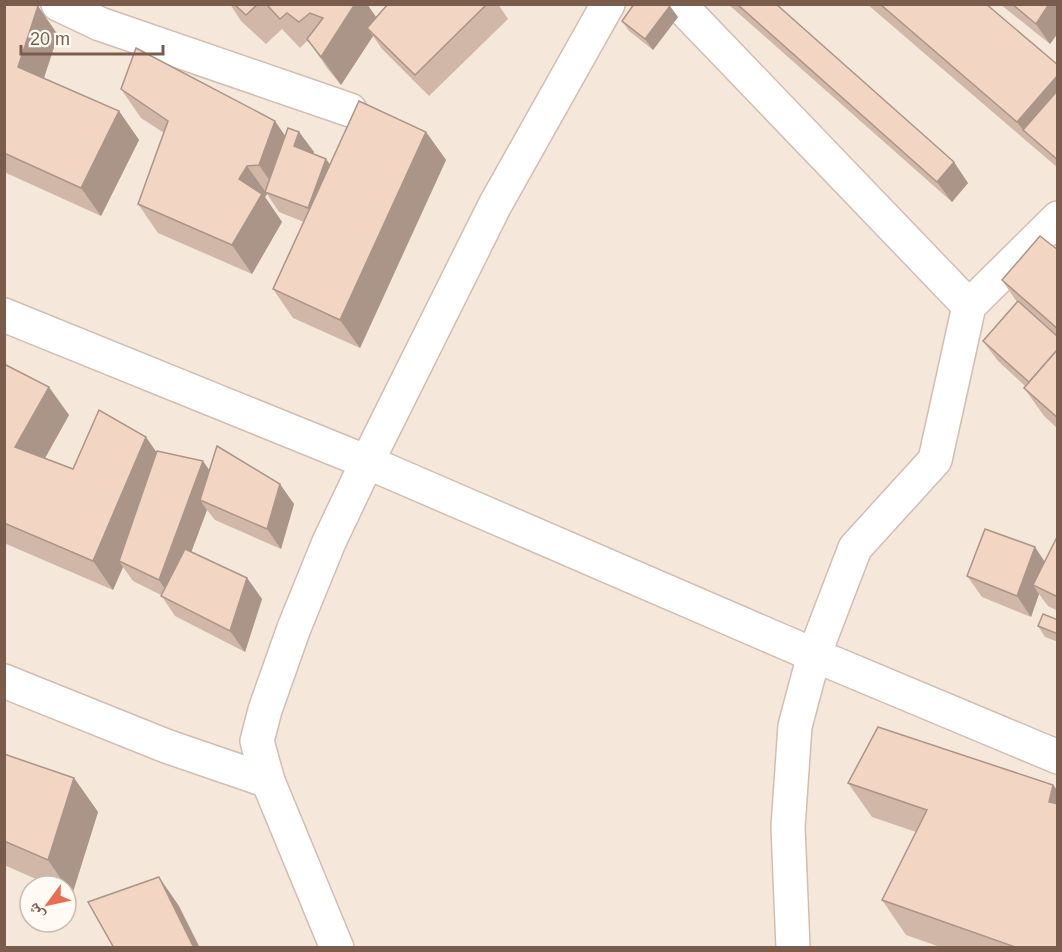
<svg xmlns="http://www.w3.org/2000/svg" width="1062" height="952" font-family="Arial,'Noto Naskh Arabic',sans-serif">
<rect width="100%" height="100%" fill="#fdf6ec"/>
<!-- residential -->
<path fill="#f5e8da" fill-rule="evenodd" d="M5,5H1057V947L5,948ZM30,886H66V922H30Z"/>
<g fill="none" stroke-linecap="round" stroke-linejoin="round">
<defs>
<g id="street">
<polyline points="58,4 100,24 350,110"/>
<polyline points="679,4 969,306"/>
<polyline points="4,315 367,462 814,655 1058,757"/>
<polyline points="4,681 166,746 268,781"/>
<polyline points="337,948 268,781 257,741 265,710 294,628 329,542 367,462 495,205 608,4"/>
<polyline points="793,948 788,827 795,726 814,655 855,548 935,460 969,306 1058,218"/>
</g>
</defs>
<!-- street casing -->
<use href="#street" stroke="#d1beb0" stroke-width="36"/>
<!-- street -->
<use href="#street" stroke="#fff" stroke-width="33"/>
</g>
<!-- wall -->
<g fill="#d1b7a8">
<polygon points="4,4 58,35 44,78 119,111 139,140 101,216 4,172"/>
<polygon points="230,4 367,4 376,18 388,4 498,4 508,19 429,96 382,49 373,36 341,85 327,68 311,44 307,41 300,48 282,29 266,44 241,21"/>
<polygon points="728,4 776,4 968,183 952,202"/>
<polygon points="867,4 986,4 1058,65 1058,168"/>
<polygon points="1000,4 1058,4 1058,33 1050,44"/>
<polygon points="678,17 653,50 629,31 622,21"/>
<polygon points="121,89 285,136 299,132 314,152 313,154 326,159 330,165 426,132 446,160 360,348 293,318 273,289 304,222 279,212 267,194 265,197 282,222 252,274 158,233 138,204 164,133 141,118"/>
<polygon points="1058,250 1058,429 1044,416 1024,388 1025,386 998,361 983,341 1017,302 1002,280"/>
<polygon points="4,364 69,415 45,458 73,469 157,453 209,470 294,504 281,549 215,520 207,510 191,552 247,578 262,599 245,652 175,616 161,595 133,581 123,567 113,590 4,543"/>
<polygon points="1058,535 1058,611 1048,606 1039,594 1031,617 982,597 967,576 1045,561"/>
<polygon points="1058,620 1058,642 1045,637 1038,626"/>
<polygon points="4,754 74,778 98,812 72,895 66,892 66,886 52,886 4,865"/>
<polygon points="848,783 1053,785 1058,791 1058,948 943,948 906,935 882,900 916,832 872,817"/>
</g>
<!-- shaded-wall -->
<g fill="#aa9588">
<polygon points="355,4 367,4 381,24 367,28 373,36 341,85 321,57"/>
<polygon points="1049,4 1058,4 1058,33 1050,44 1036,24"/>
<polygon points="38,6 58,35 38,96 18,67"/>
<polygon points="670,6 678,17 653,50 645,39"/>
<polygon points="1058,75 1058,127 1023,130 1017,122"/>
<polygon points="119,111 139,140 101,216 81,188"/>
<polygon points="275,121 295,150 279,194 259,165"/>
<polygon points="299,132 314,152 308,167 294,146"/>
<polygon points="426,132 446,160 360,348 340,320"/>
<polygon points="326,159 341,180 323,228 308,208"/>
<polygon points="954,162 968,183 952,202 937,182"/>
<polygon points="247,166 267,194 265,197 282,222 252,274 232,245 239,179"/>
<polygon points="49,387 69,415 35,476 15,447"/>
<polygon points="146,437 166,466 119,561 123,567 113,590 93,561"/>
<polygon points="203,461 217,481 200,500 207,510 173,601 159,580"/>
<polygon points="280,484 294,504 281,549 267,529"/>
<polygon points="1035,547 1049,568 1033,585 1039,594 1031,617 1017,596"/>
<polygon points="247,578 262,599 245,652 230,631"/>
<polygon points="74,778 98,812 72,895 48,860"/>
<polygon points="1053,785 1058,791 1058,814 1049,802"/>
<polygon points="159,877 179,906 200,948 194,948"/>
</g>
<!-- building -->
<g fill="#f3d5c3" stroke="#aa9588" stroke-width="1.5">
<polygon points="4,4 33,4 38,6 18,67 119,111 81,188 4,153"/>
<polygon points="234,4 258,4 246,15"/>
<polygon points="266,4 355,4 321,57 307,39 323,18 310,13 299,22 287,13 280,19"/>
<polygon points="388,4 487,4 415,75 367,28"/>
<polygon points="634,4 669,4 670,6 645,39 622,21"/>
<polygon points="737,4 776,4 954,162 937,182"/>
<polygon points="880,4 986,4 1058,65 1058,75 1017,122"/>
<polygon points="1012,4 1049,4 1036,24"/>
<polygon points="136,48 275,121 259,165 247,166 239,179 262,194 232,245 138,204 168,121 121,89"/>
<polygon points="1058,90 1058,160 1023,130"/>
<polygon points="359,101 426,132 340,320 273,289"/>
<polygon points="288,128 299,132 294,146 326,159 308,208 265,192"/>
<polygon points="1040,236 1058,250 1058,329 1002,280"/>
<polygon points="1018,301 1058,337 1058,349 1029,382 983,341"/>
<polygon points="1058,349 1058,418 1024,388"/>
<polygon points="4,364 49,387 15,447 73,469 99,410 146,437 93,561 4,523"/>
<polygon points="217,446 280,484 267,529 200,500"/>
<polygon points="157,451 203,461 159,580 119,561"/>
<polygon points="985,529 1035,547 1017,596 967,576"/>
<polygon points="1058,535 1058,597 1033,585"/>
<polygon points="185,549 247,578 230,631 161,596"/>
<polygon points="1043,614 1058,620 1058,634 1038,626"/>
<polygon points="878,727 1053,785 1049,802 1058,804 1058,948 1018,948 882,900 927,810 848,783"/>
<polygon points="4,754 74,778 48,860 4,841"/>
<polygon points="159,877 194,948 114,948 88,902"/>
</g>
<!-- border -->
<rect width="1062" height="952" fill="none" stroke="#7a5c4d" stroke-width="12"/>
<!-- north arrow -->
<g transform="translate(48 904) rotate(237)"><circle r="28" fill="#fffaf3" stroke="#cabbb1" stroke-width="1.5"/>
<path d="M0-4.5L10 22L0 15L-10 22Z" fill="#e76f51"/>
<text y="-9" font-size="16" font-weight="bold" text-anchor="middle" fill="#7a5c4d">ش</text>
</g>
<!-- scale -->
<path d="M21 45v9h142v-9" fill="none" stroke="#7a5c4d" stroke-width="3"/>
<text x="30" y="45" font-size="18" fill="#7a5c4d" stroke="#fffaf3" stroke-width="4.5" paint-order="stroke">20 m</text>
</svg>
